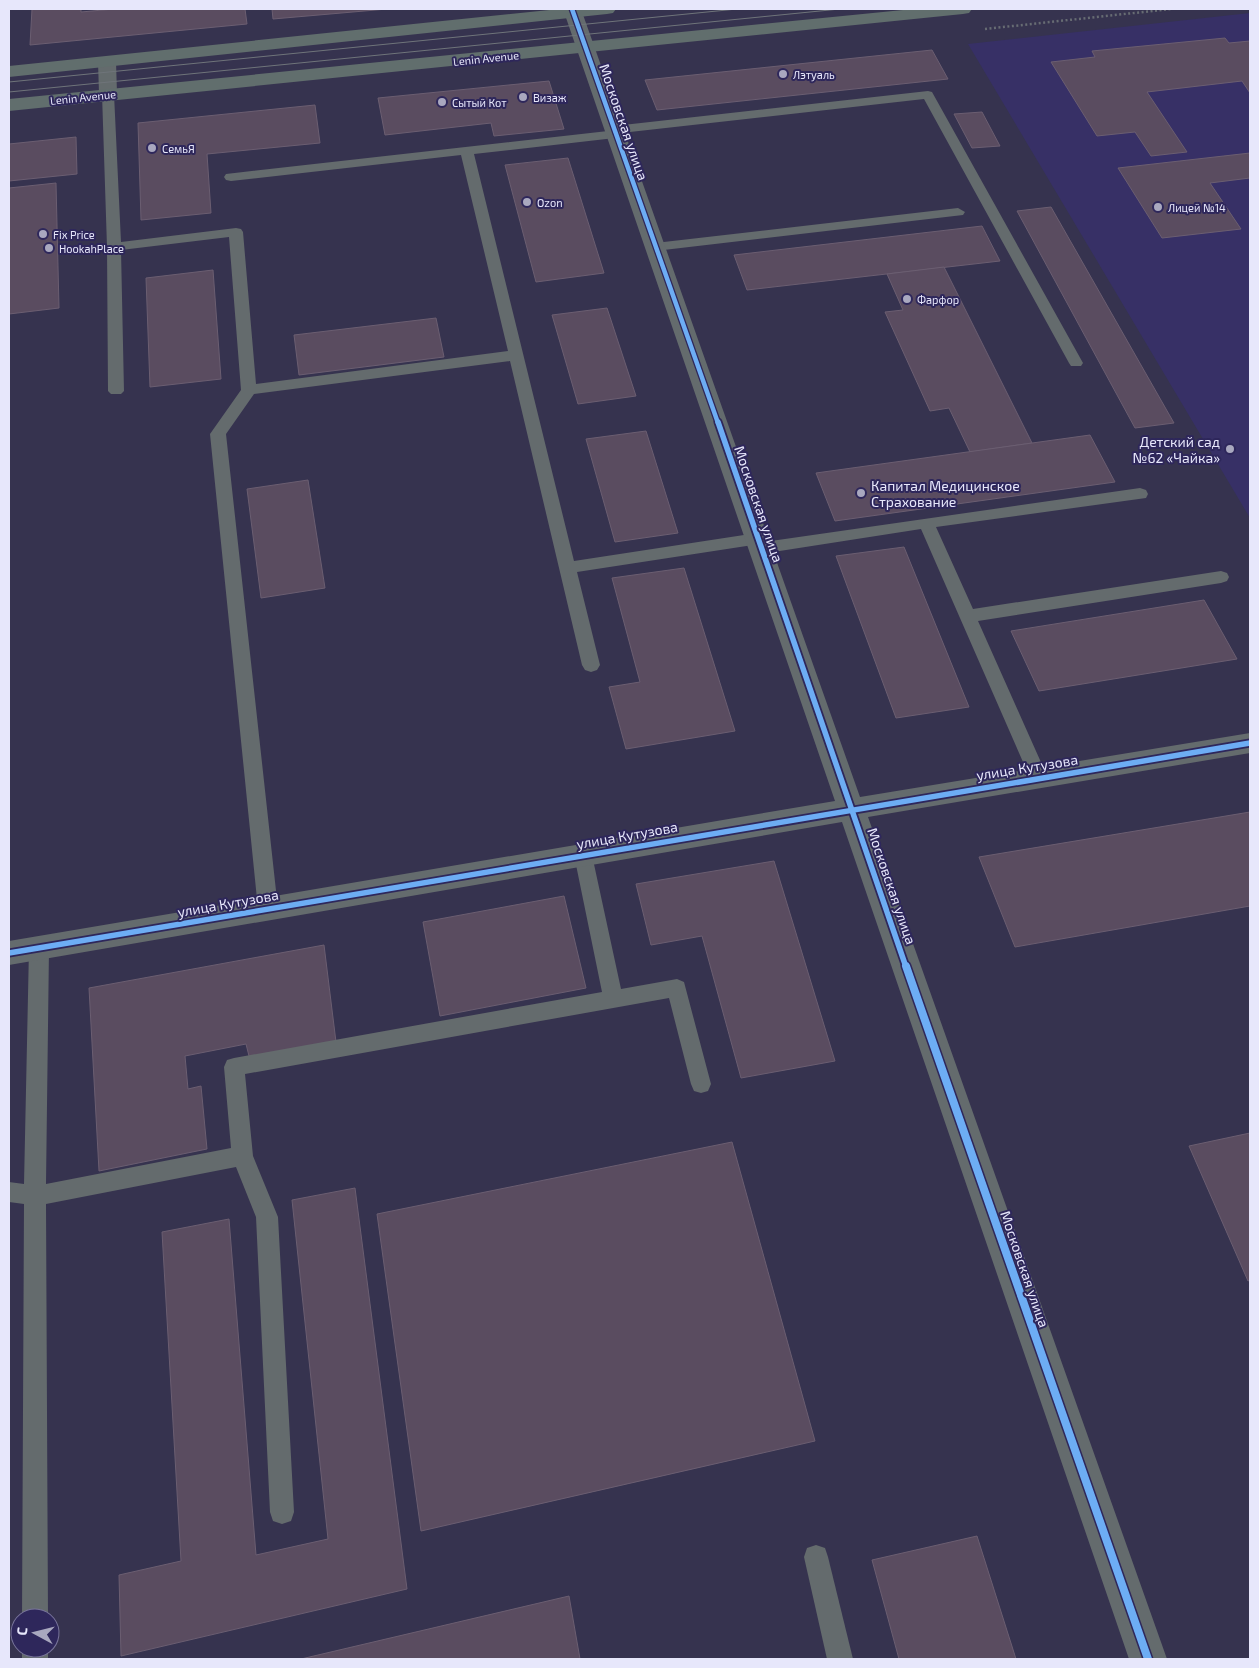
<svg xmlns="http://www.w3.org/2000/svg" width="1259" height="1668" font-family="'Exo 2',sans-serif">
<rect width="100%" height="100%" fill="#36334f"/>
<!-- built -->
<polygon fill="#373066" points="1250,13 1250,518 968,44"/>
<!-- building -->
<g fill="#5a4c60" stroke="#6b5e71">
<polygon points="32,9 81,9 81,12 114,9 245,9 247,24 30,45"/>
<polygon points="272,9 387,9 273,19"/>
<polygon points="1225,38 1229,43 1250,41 1250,93 1242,81 1147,92 1187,152 1151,156 1135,132 1097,136 1051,62 1095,57 1092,51"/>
<polygon points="932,50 948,79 657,110 645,80"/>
<polygon points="549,81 564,129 494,136 491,123 385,135 378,98"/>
<polygon points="315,105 320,143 207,154 211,213 141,220 138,123"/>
<polygon points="982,112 1000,146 972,148 954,114"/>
<polygon points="76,137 77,174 9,181 9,144"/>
<polygon points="1250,153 1250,178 1210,183 1241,229 1162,238 1118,168"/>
<polygon points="568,158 604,273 536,282 505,165"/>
<polygon points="56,183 59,308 9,314 9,188"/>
<polygon points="1051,207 1174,423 1135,428 1017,211"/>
<polygon points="982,226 1000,261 747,290 734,255"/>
<polygon points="944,267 1032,443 970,452 949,408 930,411 885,312 903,310 887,274"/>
<polygon points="213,270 221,379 150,387 146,278"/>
<polygon points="607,308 636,396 578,404 552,315"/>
<polygon points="436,318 444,357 299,375 294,335"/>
<polygon points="646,431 678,533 615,542 586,439"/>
<polygon points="1090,435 1115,482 835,521 816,473"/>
<polygon points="308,480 325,588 261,598 247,489"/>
<polygon points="904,547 969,707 896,718 836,556"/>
<polygon points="684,568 735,731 626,749 609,687 640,682 612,578"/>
<polygon points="1204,600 1237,659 1039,691 1011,631"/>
<polygon points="1250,812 1250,906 1015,947 979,857"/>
<polygon points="774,861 835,1061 741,1078 702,936 651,945 636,884"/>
<polygon points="564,896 586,988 440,1016 423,922"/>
<polygon points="324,945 336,1042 250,1060 246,1044 185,1056 188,1089 201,1086 207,1149 99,1171 89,988"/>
<polygon points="1250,1133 1250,1280 1248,1281 1189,1146"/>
<polygon points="732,1142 815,1441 421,1531 377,1214"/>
<polygon points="355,1188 407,1589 121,1656 119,1575 181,1561 162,1232 229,1219 256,1555 328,1539 292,1200"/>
<polygon points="977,1536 1016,1659 899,1659 872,1560"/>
<polygon points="569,1596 580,1659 301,1659"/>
</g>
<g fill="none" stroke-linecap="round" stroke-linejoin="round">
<!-- path -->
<polyline stroke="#676c73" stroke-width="2.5" stroke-dasharray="2 2.5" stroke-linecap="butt" points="985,29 1171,9"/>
<!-- service -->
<g fill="#646b6d" fill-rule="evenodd">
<polygon points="108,90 114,94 121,242 236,228 241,229 243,232 256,384 508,351 461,155 231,181 226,180 224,177 226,174 608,131 609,127 614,126 928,91 932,92 1083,363 1081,366 1071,366 1069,363 924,99 621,133 620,137 615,138 474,154 574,561 757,533 763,535 765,539 764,542 1140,488 1146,490 1148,494 1146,498 936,527 973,609 1221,571 1227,573 1229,577 1227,581 1221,583 978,621 1048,778 1045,783 1039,785 1033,783 1030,778 921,529 760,554 754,552 752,548 753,545 577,572 600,665 597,670 591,672 585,670 582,665 510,361 254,394 226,434 278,909 275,915 268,917 261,915 258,909 210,434 241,390 229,237 121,250 124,391 121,394 111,394 108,391 107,247 102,94"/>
<polygon points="958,208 965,212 963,215 655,251 648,247 655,243"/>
<polygon points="583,847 590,850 592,855 621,989 677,979 684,982 711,1084 708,1091 701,1093 694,1091 691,1084 669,998 245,1074 253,1156 278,1217 294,1512 291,1521 282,1524 273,1521 270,1512 256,1217 236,1167 46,1204 48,1618 22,1618 24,1204 9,1202 9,1182 24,1184 29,948 32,942 39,940 46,942 49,948 46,1184 231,1148 224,1067 227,1060 234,1058 602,992 574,855 576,850"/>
<polygon points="816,1545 825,1548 828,1557 853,1659 827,1659 804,1557 807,1548"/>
<rect x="22" y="1648" width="26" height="11"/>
</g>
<!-- minor -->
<g fill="#646b6d" fill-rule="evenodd">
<polygon points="563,9 581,9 860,797 1250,733 1250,753 868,817 1167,1659 1129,1659 842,822 9,965 9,941 835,801"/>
<polygon points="107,57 113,58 116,62 117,94 115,98 108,100 101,98 99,94 98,62 101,58"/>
</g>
<!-- primary -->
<g fill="#616e6d" fill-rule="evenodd">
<polygon points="559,9 616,9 613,13 607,14 9,77 9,66"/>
<polygon points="913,9 972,9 969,13 963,14 9,111 9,99"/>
</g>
<!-- tram -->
<g stroke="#6f747a" stroke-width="1">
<polyline points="9,82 737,9"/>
<polyline points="9,92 840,9"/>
</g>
<defs>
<polyline id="cycleway-far2" points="572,9 718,423"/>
<g id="cycleway-far1">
<polyline points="718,422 906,967"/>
<polyline points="9,953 1250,743"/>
</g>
<polyline id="cycleway" points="906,966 1148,1659"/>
</defs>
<!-- cycleway-far2 casing -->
<use href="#cycleway-far2" stroke="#2e275b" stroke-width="7"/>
<!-- cycleway-far1 casing -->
<use href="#cycleway-far1" stroke="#2e275b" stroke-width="9"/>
<!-- cycleway casing -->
<use href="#cycleway" stroke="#2e275b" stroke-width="11"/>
<!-- cycleway-far2 -->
<use href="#cycleway-far2" stroke="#6dadf4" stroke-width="4.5"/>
<!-- cycleway-far1 -->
<use href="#cycleway-far1" stroke="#6dadf4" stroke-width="5.5"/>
<!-- cycleway -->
<use href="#cycleway" stroke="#6dadf4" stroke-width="8"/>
</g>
<!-- markers -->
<g fill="#a9a8bf" stroke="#2e275b" stroke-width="2">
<circle cx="783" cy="74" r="5"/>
<circle cx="523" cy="97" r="5"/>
<circle cx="442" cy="102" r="5"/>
<circle cx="152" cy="148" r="5"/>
<circle cx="527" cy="202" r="5"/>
<circle cx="1158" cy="207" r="5"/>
<circle cx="43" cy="234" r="5"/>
<circle cx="49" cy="248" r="5"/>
<circle cx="907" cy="299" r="5"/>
<circle cx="1230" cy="449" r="5"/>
<circle cx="861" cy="493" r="5"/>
</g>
<g text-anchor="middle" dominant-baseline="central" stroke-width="4" stroke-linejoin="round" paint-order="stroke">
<!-- far-street labels -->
<g font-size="11" fill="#e7e7fb" stroke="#2e275b">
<text transform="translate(486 58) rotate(-6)">Lenin Avenue</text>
<text transform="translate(83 97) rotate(-6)">Lenin Avenue</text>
</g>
<!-- far-poi labels -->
<g font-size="11" fill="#e7e7fb" stroke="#2e275b" text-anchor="start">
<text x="793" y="74">Лэтуаль</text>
<text x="533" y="97">Визаж</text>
<text x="452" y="102">Сытый Кот</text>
<text x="162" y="148">СемьЯ</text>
<text x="537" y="202">Ozon</text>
<text x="1168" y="207">Лицей №14</text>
<text x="53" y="234">Fix Price</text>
<text x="59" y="248">HookahPlace</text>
<text x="917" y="299">Фарфор</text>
</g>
<!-- street labels -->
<g font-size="14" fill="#e7e7fb" stroke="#2e275b">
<text transform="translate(624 122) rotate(71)">Московская улица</text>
<text transform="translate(759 504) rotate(71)">Московская улица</text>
<text transform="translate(1027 767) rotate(-9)">улица Кутузова</text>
<text transform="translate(627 835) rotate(-10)">улица Кутузова</text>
<text transform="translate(892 886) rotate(71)">Московская улица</text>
<text transform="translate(228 903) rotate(-10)">улица Кутузова</text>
<text transform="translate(1025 1269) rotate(71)">Московская улица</text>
</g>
<!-- poi labels -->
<g font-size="14" fill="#e7e7fb" stroke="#2e275b" text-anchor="end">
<text x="1220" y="441">Детский сад<tspan x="1220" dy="16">№62 «Чайка»</tspan></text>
<text x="871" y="485" text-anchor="start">Капитал Медицинское<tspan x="871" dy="16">Страхование</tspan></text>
</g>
</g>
<!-- border -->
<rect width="1259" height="1668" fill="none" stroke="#e7e7fb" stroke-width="20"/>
<!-- north arrow -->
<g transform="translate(35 1633) rotate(277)"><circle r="24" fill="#2e275b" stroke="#78749b"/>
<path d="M0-4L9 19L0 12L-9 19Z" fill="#a9a8bf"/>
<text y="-8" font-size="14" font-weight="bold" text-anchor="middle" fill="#e7e7fb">С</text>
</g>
</svg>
